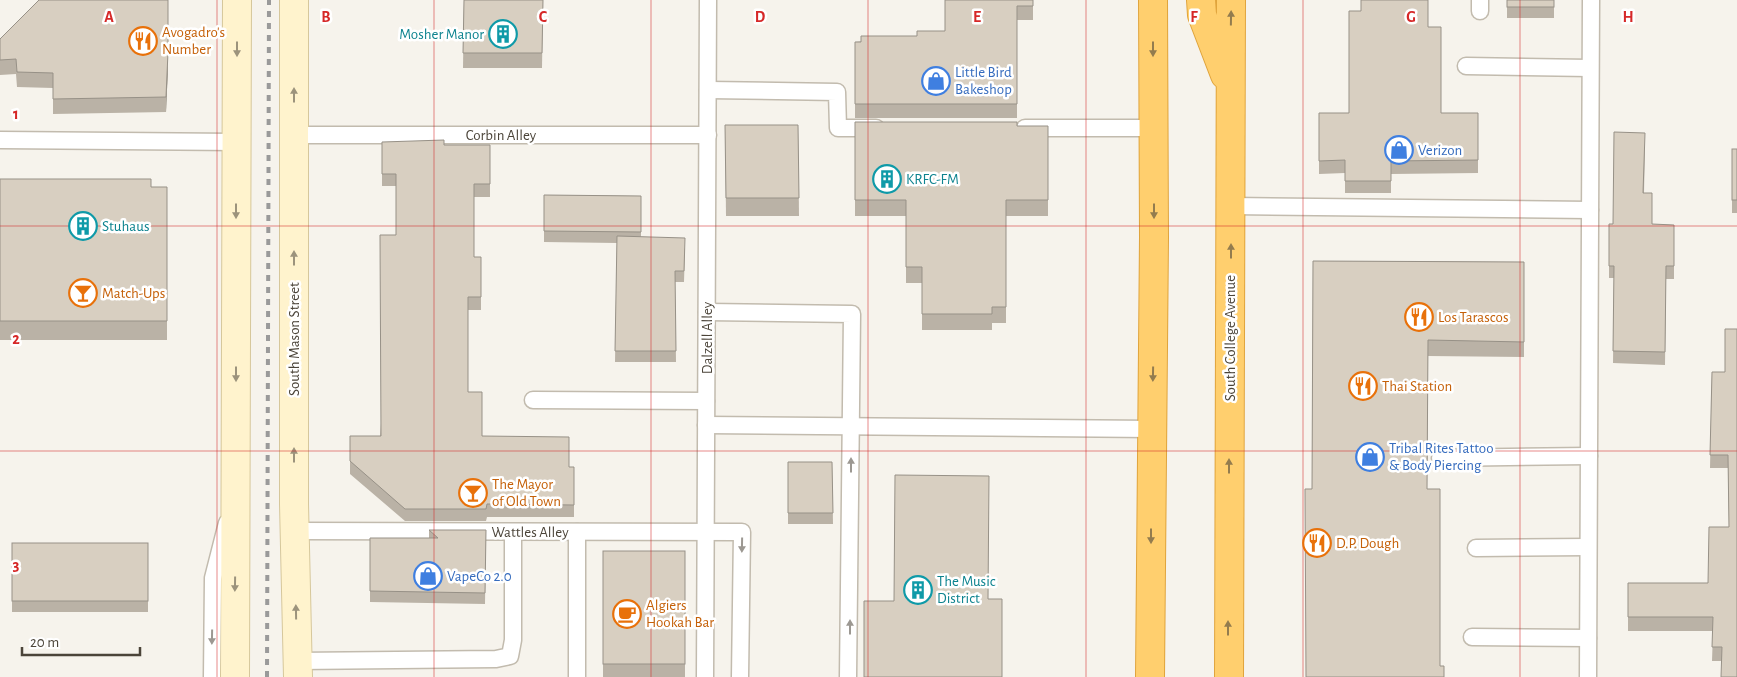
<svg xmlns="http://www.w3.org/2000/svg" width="1737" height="677" font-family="'Alegreya Sans',sans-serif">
<rect width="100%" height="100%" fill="#f6f3ec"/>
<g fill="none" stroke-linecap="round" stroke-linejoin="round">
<defs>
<g id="lane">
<polyline points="1480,11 1480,0"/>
<polyline points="1466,66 1590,68"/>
<polyline points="708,90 837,92 838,128 876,128"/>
<polyline points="1025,128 1154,128"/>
<polyline points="294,135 708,135"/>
<polyline points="0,140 237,142"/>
<polyline points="1232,206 1590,210"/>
<polyline points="707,312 852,314 848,677"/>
<polyline points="533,400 706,401"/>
<polyline points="706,425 1152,429"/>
<polyline points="1440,458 1589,456"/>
<polyline points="295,531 742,532 740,677"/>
<polyline points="1476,548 1588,547"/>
<polyline points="1472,637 1588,638"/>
<polyline points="297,661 496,659 510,656 513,640 513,532"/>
<polyline points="212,677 213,578 227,523"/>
<polyline points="577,677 577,532"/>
<polyline points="705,677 708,0"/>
<polyline points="1588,677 1591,0"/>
</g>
<g id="secondary">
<polyline points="294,0 294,504 298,677"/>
<polyline points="235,677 237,0"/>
</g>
<g id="highway">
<polyline points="1201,0 1202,15 1225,75"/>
<polyline points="1150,677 1154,237 1153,0"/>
<polyline points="1229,677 1231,0"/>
</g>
</defs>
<!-- lane casing -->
<use href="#lane" stroke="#c2bbae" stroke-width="19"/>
<!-- secondary casing -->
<use href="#secondary" stroke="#d6c79b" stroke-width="30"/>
<!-- highway casing -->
<use href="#highway" stroke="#e0a43c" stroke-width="30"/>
<!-- lane -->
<use href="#lane" stroke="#fff" stroke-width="16"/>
<!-- secondary -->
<use href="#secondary" stroke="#fff3cd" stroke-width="28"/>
<!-- highway -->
<use href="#highway" stroke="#ffcf6e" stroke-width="28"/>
<!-- rail -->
<polyline stroke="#9a9a9a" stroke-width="4" stroke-dasharray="6 6" stroke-linecap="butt" points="267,677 269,0"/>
</g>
<!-- wall -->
<g fill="#bab2a6">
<polygon points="464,0 543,0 542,68 463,68"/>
<polygon points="1033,0 1033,20 1017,20 1017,118 855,118 855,42 917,36 945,31"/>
<rect x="1507" y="0" width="47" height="18"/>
<polygon points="1361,11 1428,27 1441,113 1478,113 1478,173 1391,174 1391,193 1345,193 1345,173 1319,174 1319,113 1349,113"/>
<polygon points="0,39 168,67 166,112 53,114 53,88 17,87 16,74 0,75"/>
<polygon points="855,122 1017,126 1048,126 1048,216 1006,216 1006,323 992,323 992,330 922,330 922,283 906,283 906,216 855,216"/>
<polygon points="725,125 798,125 799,216 726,216"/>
<polygon points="382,142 444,145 490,145 490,197 474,197 474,257 481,257 481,310 468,310 468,392 482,436 569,467 574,467 574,517 487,517 486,521 405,521 350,474 350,436 380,436 396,235 396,186 382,186"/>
<polygon points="1645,146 1644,193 1652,224 1674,225 1674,279 1666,279 1665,365 1613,363 1614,278 1609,278 1609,224 1613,224"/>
<rect x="1732" y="149" width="5" height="64"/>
<polygon points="0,179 151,187 167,187 167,340 0,340"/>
<polygon points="544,195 641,196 641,237 685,249 684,282 675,282 676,362 615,362 617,243 544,242"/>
<polygon points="1313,261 1524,262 1524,357 1428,356 1427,489 1440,666 1444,677 1312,489"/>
<polygon points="1712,372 1725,372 1737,677 1721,661 1712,661 1713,631 1628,631 1628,583 1708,583 1729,527 1728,468 1710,468"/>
<polygon points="788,462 832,462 833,524 788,524"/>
<polygon points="429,530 486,530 485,604 370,602 370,538 429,538"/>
<rect x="12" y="543" width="136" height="69"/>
<rect x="603" y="551" width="82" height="126"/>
</g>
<!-- shaded-wall -->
<polygon fill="#979187" points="168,52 168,67 166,112 166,97"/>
<!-- building -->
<g fill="#d8cfc1" stroke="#979187">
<polygon points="39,0 168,0 168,52 166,97 53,99 53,73 17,72 16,59 0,60 0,39"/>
<polygon points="464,0 543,0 542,53 463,53"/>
<polygon points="945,0 1033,0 1033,6 1017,6 1017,104 855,104 855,42 861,42 861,36 917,36 917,31 945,31"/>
<polygon points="1361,0 1428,0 1428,27 1441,27 1441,113 1478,113 1478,160 1391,161 1391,181 1345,181 1345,160 1319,161 1319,113 1349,113 1349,11 1361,11"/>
<rect x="1507" y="0" width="47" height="7"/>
<polygon points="855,122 1017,122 1017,126 1048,126 1048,200 1006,200 1006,307 992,307 992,314 922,314 922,267 906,267 906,200 855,200"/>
<polygon points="725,125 798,125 799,198 726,198"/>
<polygon points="1614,132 1645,133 1643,193 1652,193 1652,224 1674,225 1674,266 1666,266 1665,352 1613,351 1614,266 1609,266 1609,224 1613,224"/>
<polygon points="444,140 444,145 490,145 490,184 474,184 474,257 481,257 481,297 468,297 468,392 482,392 482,436 569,437 569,467 574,467 574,505 487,504 486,509 405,509 350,461 350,436 381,436 380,235 396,235 396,174 382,174 382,142"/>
<rect x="1732" y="149" width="5" height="51"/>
<polygon points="0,179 151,179 151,187 167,187 167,321 0,321"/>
<polygon points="544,195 641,196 641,232 544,231"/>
<polygon points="617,236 685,238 684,271 675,271 676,351 615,351"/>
<polygon points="1313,261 1524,262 1524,342 1428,340 1427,489 1440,489 1440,666 1444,666 1444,677 1306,677 1305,489 1312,489"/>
<polygon points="1725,329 1737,329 1737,677 1721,677 1722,647 1712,647 1713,617 1628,617 1628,583 1708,583 1709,527 1729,527 1728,455 1710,455 1712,372 1725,372"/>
<polygon points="788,462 832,462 833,513 788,513"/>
<polygon points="895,475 989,476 988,599 1002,599 1002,677 864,677 864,601 894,601"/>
<polygon points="429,530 486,530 485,593 370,591 370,538 438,538"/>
<rect x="12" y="543" width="136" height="58"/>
<rect x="603" y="551" width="82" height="113"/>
</g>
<!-- one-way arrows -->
<defs><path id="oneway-solid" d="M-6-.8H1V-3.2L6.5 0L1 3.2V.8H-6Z" transform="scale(1.25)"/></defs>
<g fill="#937c4e">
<use href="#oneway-solid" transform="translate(1231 18) rotate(-89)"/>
<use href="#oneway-solid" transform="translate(1153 49) rotate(90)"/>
<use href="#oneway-solid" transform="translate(1154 211) rotate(90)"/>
<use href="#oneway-solid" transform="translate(1231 251) rotate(-90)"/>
<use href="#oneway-solid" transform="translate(1153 374) rotate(91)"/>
<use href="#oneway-solid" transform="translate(1229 466) rotate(-90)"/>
<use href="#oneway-solid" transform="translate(1151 536) rotate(90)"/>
<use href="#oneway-solid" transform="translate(1228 628) rotate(-90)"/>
</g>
<g fill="#9c937c">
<use href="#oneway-solid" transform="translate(237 49) rotate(90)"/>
<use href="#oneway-solid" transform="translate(294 95) rotate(-90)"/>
<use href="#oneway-solid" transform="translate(236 211) rotate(90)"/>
<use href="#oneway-solid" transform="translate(294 258) rotate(-90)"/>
<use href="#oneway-solid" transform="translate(236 374) rotate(90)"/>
<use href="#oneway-solid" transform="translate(294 455) rotate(-90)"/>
<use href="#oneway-solid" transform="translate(235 584) rotate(91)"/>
<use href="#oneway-solid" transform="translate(296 612) rotate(-91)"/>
</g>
<g fill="#9c9892">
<use href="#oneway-solid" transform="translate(851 465) rotate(-90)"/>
<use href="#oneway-solid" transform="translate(742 545) rotate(91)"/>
<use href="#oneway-solid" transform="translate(850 627) rotate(-90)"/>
<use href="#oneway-solid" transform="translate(212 637) rotate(91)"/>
</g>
<!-- grid -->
<path fill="none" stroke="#d62828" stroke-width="1" stroke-opacity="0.55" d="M217,0V677M434,0V677M651,0V677M868,0V677M1086,0V677M1303,0V677M1520,0V677M0,226H1737M0,451H1737"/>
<!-- icons -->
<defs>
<symbol id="building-ring" viewBox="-11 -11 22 22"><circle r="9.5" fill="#fff" stroke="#0f9aa8" stroke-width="1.5"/><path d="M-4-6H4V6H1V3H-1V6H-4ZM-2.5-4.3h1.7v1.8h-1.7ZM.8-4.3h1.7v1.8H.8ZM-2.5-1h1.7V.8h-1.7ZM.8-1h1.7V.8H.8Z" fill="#0f9aa8"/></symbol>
<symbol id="restaurant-ring" viewBox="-11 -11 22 22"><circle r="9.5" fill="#fff" stroke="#e8710a" stroke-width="1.5"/><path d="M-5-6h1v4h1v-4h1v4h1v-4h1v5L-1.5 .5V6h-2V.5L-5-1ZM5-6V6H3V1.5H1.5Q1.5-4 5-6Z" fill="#e8710a"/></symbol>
<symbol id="shop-ring" viewBox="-11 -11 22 22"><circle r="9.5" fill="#fff" stroke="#3f7fe0" stroke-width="1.5"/><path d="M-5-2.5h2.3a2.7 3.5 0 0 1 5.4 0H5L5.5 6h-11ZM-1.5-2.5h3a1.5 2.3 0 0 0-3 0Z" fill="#3f7fe0"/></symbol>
<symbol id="bar-ring" viewBox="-11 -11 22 22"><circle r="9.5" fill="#fff" stroke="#e8710a" stroke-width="1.5"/><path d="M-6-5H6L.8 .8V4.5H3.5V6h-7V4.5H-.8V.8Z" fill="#e8710a"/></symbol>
<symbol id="cafe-ring" viewBox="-11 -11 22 22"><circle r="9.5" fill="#fff" stroke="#e8710a" stroke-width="1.5"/><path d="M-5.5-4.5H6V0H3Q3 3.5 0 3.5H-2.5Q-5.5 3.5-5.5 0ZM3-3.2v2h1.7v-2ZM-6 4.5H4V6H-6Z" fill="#e8710a"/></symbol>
</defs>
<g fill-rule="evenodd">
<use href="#building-ring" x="487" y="18" width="32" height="32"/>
<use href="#restaurant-ring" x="127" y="25" width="32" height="32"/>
<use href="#shop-ring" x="920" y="65" width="32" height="32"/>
<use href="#shop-ring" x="1383" y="134" width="32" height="32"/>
<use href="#building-ring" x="871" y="163" width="32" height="32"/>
<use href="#building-ring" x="67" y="210" width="32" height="32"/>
<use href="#bar-ring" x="67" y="277" width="32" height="32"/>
<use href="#restaurant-ring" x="1403" y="301" width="32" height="32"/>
<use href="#restaurant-ring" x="1347" y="370" width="32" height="32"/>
<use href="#shop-ring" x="1354" y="441" width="32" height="32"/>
<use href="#bar-ring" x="457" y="477" width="32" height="32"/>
<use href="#restaurant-ring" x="1301" y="527" width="32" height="32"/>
<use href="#shop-ring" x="412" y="560" width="32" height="32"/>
<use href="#building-ring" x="902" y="574" width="32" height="32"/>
<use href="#cafe-ring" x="611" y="598" width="32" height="32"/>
</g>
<g text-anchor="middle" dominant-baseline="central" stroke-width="5" stroke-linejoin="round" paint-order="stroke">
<!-- food labels -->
<g font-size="15" fill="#c56008" stroke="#fff" text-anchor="start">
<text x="162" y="32">Avogadro's<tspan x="162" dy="17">Number</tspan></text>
<text x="102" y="293">Match-Ups</text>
<text x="1438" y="317">Los Tarascos</text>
<text x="1382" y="386">Thai Station</text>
<text x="492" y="484">The Mayor<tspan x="492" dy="17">of Old Town</tspan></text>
<text x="1336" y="543">D.P. Dough</text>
<text x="646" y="605">Algiers<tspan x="646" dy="17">Hookah Bar</tspan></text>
</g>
<!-- culture labels -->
<g font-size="15" fill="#0d838f" stroke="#fff" text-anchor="start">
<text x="484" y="34" text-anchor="end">Mosher Manor</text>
<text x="906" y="179">KRFC-FM</text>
<text x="102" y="226">Stuhaus</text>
<text x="937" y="581">The Music<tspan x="937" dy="17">District</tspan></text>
</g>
<!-- shop labels -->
<g font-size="15" fill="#366cbe" stroke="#fff" text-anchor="start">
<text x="955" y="72">Little Bird<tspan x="955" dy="17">Bakeshop</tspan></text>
<text x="1418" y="150">Verizon</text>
<text x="1389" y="448">Tribal Rites Tattoo<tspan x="1389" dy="17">&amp; Body Piercing</tspan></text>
<text x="447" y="576">VapeCo 2.0</text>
</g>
<!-- street labels -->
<g font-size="15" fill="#4b4439" stroke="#fff">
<text x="501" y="135">Corbin Alley</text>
<text transform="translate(707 338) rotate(-90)">Dalzell Alley</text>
<text transform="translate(1230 338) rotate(-90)">South College Avenue</text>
<text transform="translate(294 339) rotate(-90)">South Mason Street</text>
<text x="530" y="532">Wattles Alley</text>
</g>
</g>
<g font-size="16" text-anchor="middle" font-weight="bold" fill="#d62828" stroke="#fff" stroke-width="5" stroke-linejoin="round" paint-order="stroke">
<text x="109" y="22">A</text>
<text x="326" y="22">B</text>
<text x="543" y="22">C</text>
<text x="760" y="22">D</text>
<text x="977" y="22">E</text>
<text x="1194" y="22">F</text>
<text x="1411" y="22">G</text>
<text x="1628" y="22">H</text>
<text x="16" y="119">1</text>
<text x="16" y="344">2</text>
<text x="16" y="570">3</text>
</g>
<!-- scale -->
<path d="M22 647v8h118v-8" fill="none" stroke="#4b4439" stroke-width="2.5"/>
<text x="30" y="647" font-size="15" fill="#4b4439" stroke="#ffffff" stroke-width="4" paint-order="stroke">20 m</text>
</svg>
